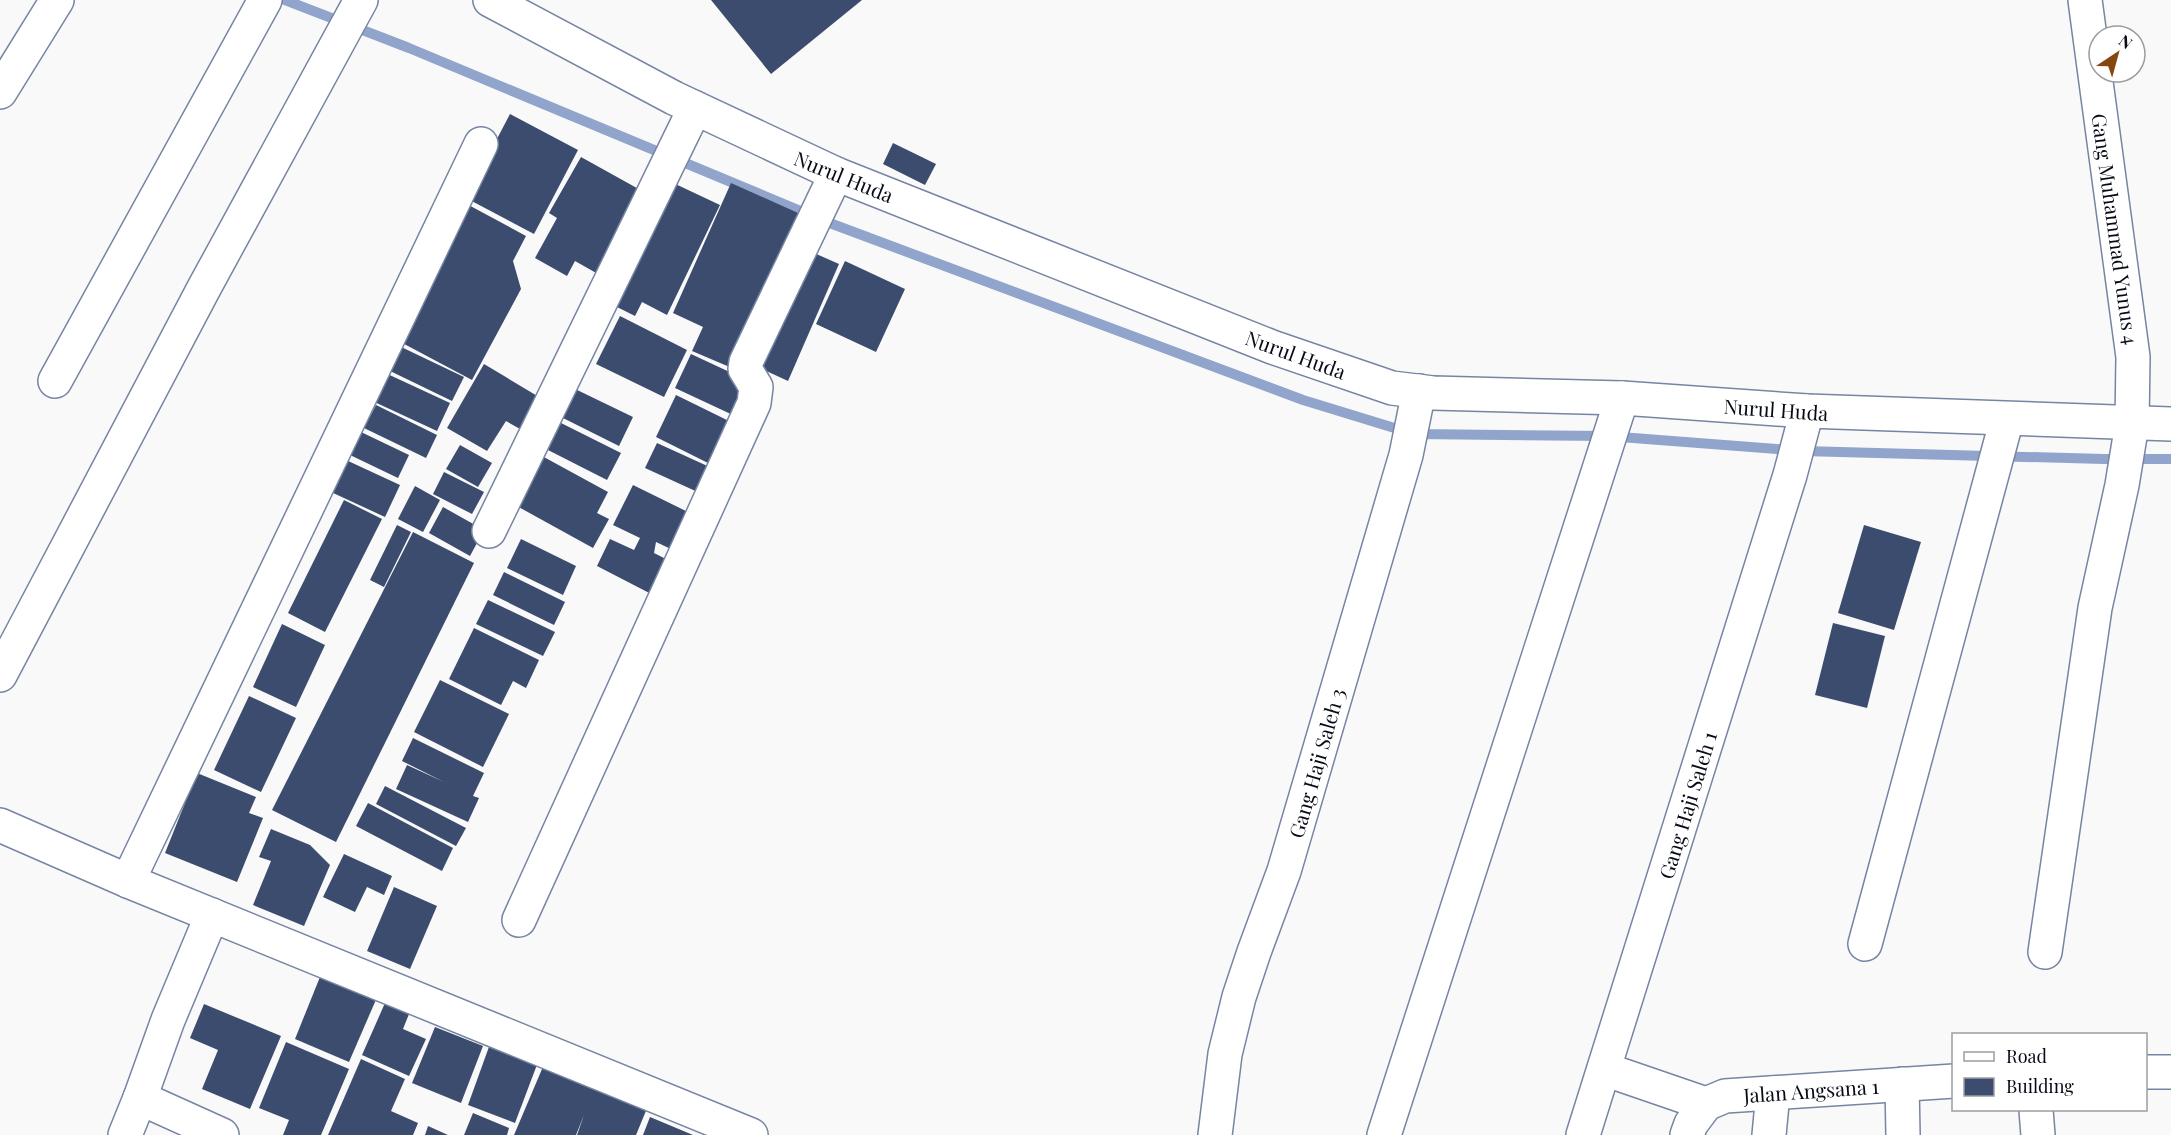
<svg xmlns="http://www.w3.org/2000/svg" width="2171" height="1135" font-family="'Playfair Display',serif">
<rect width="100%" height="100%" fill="#f9f9f9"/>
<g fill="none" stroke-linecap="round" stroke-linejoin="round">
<!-- stream -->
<polyline stroke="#91a4cb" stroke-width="10" points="285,0 409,48 827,222 1303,400 1414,434 1607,436 1803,451 2104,459 2171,459"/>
</g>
<!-- building -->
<g fill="#3c4c6e">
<polygon points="711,0 862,0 771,74"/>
<polygon points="510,114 578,150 534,234 466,198"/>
<polygon points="893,143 936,164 925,185 883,164"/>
<polygon points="581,157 644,192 598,274 575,261 567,276 535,258 557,218 549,213"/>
<polygon points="669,181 720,205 667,315 642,302 635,316 609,303"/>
<polygon points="731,183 807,217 739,371 692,351 703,327 673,313"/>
<polygon points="463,202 526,236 513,261 521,289 472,380 391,337"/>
<polygon points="805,249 839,264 788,381 753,365"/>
<polygon points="845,261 905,289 876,352 816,324"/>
<polygon points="620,316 687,350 664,397 596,364"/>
<polygon points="397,345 464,377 452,401 386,369"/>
<polygon points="691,354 751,382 735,416 675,388"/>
<polygon points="484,364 539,397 520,429 506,421 487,451 447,428"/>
<polygon points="381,371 450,403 437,431 368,399"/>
<polygon points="573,388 633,417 619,446 559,416"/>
<polygon points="676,395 735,424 714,466 656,437"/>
<polygon points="376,405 437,435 426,458 364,428"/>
<polygon points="561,423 621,453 607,480 548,450"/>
<polygon points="361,432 409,455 398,478 350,455"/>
<polygon points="657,443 714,469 702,494 645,468"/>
<polygon points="460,445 492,463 478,487 446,469"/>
<polygon points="542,456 608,492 597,513 609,519 593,548 515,505"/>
<polygon points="346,460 400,485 385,517 331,492"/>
<polygon points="444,472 484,492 472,514 433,494"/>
<polygon points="633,485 692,514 673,550 656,542 654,553 674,563 657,597 597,566 610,539 634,550 640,538 613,525"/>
<polygon points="415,486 440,500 423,532 398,519"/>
<polygon points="344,500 382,519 325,632 288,613"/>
<polygon points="443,507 484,530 470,556 429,533"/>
<polygon points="397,525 411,532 384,587 370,580"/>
<polygon points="1864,525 1921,542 1894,630 1838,613"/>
<polygon points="413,532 474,563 336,842 272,810"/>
<polygon points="521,539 576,566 563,595 507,568"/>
<polygon points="504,572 565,602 554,625 493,595"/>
<polygon points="488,600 555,632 543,656 476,624"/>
<polygon points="1833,623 1885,636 1867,708 1815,695"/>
<polygon points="282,624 325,645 296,707 253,687"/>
<polygon points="474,628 539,660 526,688 513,681 501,705 449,679"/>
<polygon points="440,680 509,714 483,767 414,732"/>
<polygon points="249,696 296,718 261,792 214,770"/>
<polygon points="413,738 484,773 473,796 479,798 468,822 396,789 407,765 444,782 402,761"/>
<polygon points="197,773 256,797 249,813 263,818 237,882 165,853"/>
<polygon points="385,786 466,828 456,846 376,804"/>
<polygon points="368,803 453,848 442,871 356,826"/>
<polygon points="271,829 310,845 330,865 304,926 253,905 271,861 259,857"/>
<polygon points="344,854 392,876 384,895 367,887 355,912 323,897"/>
<polygon points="394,887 437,906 410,969 367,951"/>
<polygon points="322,972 378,995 349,1062 295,1039"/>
<polygon points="385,1003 409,1014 403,1029 426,1039 409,1076 362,1055"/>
<polygon points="204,1004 281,1036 250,1109 202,1089 218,1050 190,1038"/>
<polygon points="435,1027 483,1046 461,1103 412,1083"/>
<polygon points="286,1042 349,1069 321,1135 283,1135 289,1120 259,1108"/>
<polygon points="490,1044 538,1062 515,1123 468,1105"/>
<polygon points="361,1059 405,1079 391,1111 418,1123 413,1135 328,1135"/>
<polygon points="545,1062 648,1106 636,1135 577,1135 584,1115 576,1135 514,1135"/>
<polygon points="473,1113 509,1128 507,1135 464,1135"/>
<polygon points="650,1117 693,1135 643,1135"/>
<polygon points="428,1126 448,1135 425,1135"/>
</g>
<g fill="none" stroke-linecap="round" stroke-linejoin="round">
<defs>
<g id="street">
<polyline points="0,92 57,0"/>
<polyline points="55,381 265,0"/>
<polyline points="489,531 695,108"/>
<polyline points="0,675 204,288 361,0"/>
<polyline points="0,825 128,881 751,1135"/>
<polyline points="128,881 481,144"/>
<polyline points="212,915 168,1020 140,1098 222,1135"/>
<polyline points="519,920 754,403 756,387 745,369 746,362 836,174"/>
<polyline points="1865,944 2007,419"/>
<polyline points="2045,952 2095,608 2122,485 2132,424 2133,357 2085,0"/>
<polyline points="1604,1069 1706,1104"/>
<polyline points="2146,1072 2171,1072"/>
<polyline points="1902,1084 1903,1135"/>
<polyline points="2036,1110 2038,1135"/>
<polyline points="125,1135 140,1098"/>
<polyline points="1215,1135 1225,1054 1239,997 1254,952 1284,871 1406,455 1419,391"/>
<polyline points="1384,1135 1622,398"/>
<polyline points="1583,1135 1790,475 1807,411"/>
<polyline points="1687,1135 1691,1124 1706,1104 1725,1096 1954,1081"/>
<polyline points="1769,1135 1773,1093"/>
</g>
<polyline id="secondary" points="490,0 674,98 836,174 1272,347 1392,388 1433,393 1622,398 1807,411 2171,424"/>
</defs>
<!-- street casing -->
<use href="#street" stroke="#7685a3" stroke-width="36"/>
<!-- secondary casing -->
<use href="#secondary" stroke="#7685a3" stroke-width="36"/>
<!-- street -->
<use href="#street" stroke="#fff" stroke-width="33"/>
<!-- secondary -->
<use href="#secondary" stroke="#fff" stroke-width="33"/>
</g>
<g text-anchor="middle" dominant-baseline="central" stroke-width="6" stroke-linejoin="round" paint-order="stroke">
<!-- street labels -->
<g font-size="20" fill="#070b16" stroke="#fff">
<text transform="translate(844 176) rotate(22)">Nurul Huda</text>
<text transform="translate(2116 229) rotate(82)">Gang Muhammad Yunus 4</text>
<text transform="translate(1296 354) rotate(20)">Nurul Huda</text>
<text transform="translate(1776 409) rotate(4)">Nurul Huda</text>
<text transform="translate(1316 763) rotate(-74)">Gang Haji Saleh 3</text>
<text transform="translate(1687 805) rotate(-73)">Gang Haji Saleh 1</text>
<text transform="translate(1811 1090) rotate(-4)">Jalan Angsana 1</text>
</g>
</g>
<!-- legend -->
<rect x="1952" y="1033" width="195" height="78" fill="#ffffff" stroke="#9c9da2" stroke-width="1.5"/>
<rect x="1964" y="1052" width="30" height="9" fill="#ffffff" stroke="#9c9da2" stroke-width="1.5"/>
<text x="2006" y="1063" font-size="18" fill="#070b16">Road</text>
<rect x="1964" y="1078" width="30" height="18" fill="#3c4c6e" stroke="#9c9da2" stroke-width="1.5"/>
<text x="2006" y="1093" font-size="18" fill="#070b16">Building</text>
<!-- north arrow -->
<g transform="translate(2117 54) rotate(36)"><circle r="28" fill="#ffffff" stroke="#9c9da2" stroke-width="1.5"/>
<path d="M0-4.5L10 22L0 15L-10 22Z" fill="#86460f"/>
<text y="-9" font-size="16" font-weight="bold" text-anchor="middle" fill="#070b16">N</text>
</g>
</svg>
